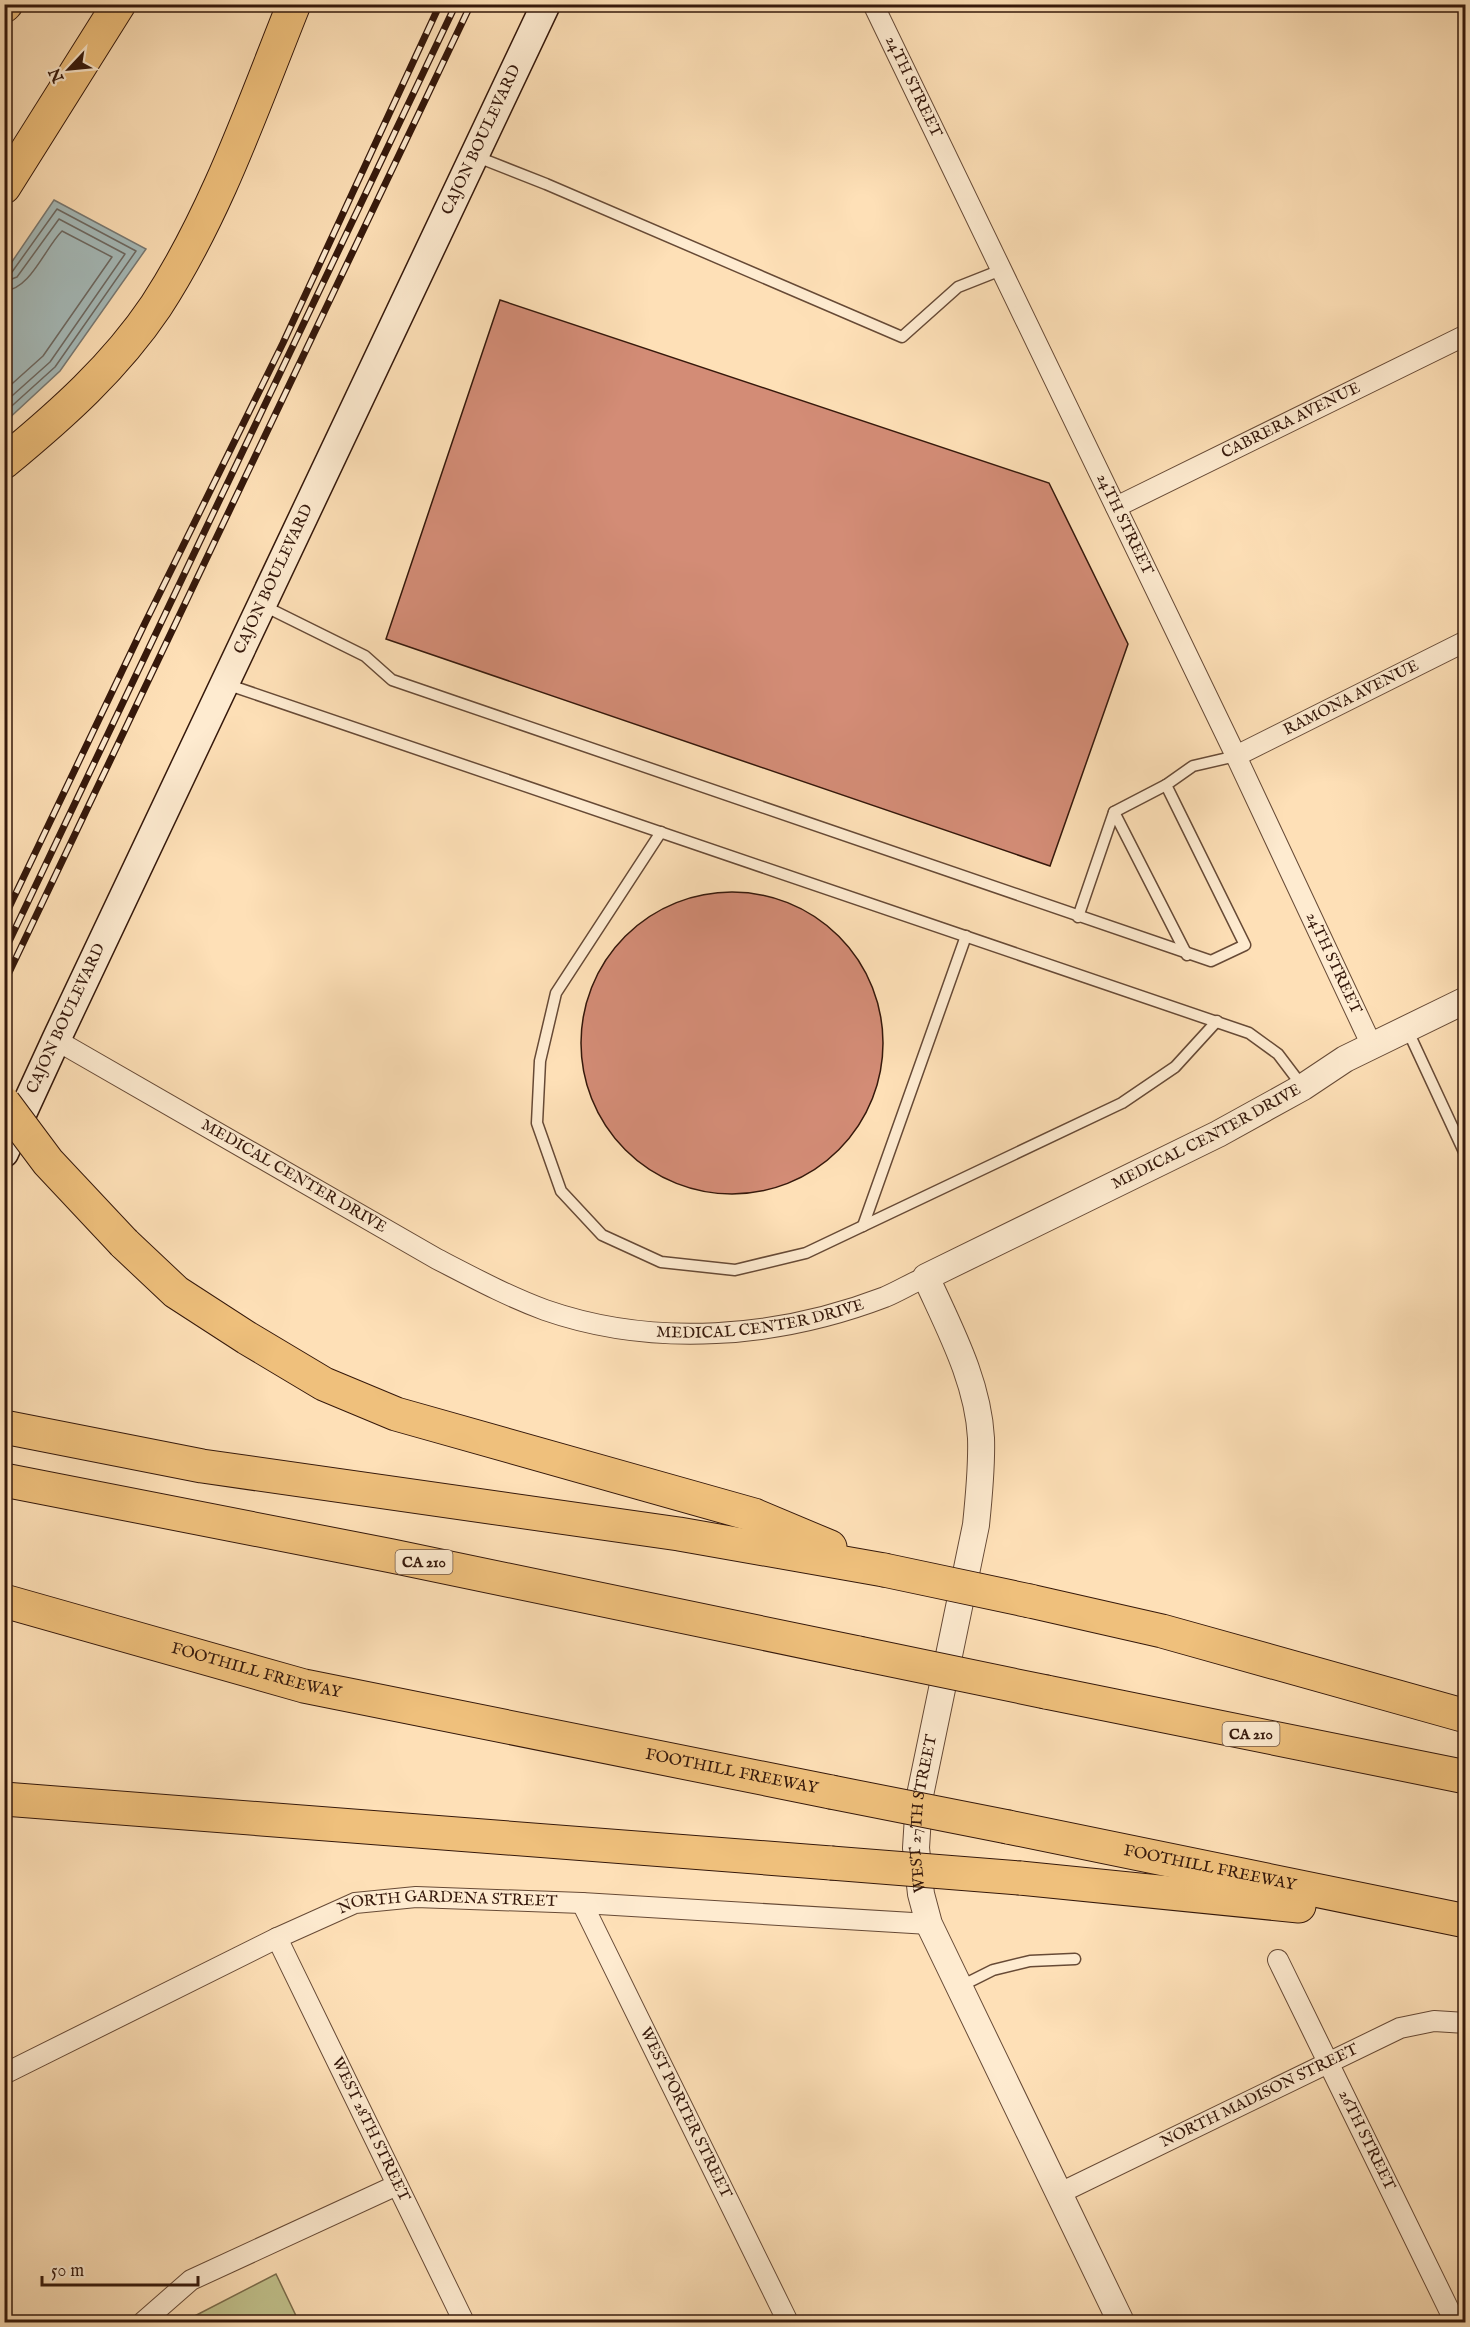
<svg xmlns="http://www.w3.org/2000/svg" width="1470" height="2327" font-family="'IM FELL English',serif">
<rect width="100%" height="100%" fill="#fee0b7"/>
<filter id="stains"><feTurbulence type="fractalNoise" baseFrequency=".00333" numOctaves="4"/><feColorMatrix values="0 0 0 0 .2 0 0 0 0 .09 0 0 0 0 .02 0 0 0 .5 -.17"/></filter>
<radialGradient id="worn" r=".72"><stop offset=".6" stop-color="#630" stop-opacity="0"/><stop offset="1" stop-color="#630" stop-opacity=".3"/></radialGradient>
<!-- green -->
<polygon fill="#c1c28d" stroke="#7b6d4c" stroke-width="1.5" points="276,2274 299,2322 183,2322"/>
<!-- water -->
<polygon fill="#a5bab9" stroke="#787973" stroke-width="1.5" points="54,200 146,249 60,371 5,422 5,272"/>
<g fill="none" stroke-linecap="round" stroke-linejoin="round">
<!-- shore -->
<g stroke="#6d6962" stroke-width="1.5">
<polyline points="4,274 12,272 57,209 136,251 55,367 4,413"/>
<polyline points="4,282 17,277 59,219 125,254 50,362 4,403"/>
<path d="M4,291C30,290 45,248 62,231L112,257L43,356L4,391"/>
</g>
</g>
<!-- building -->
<g fill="#d38c76" stroke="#35180b" stroke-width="1.5">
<polygon points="500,300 1049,483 1128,644 1050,866 386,639"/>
<circle cx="732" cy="1043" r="151"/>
</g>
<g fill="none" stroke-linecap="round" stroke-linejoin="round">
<defs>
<g id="service">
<polyline points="475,156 546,184 902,337 958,287 1001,270"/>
<polyline points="262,605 365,656 392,680 1211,961 1245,945 1166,785 1193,766 1236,756"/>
<polyline points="226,684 1249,1033 1278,1054 1303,1087"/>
<polyline points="1114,812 1187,955"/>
<polyline points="661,832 556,993 540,1061 537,1123 561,1191 602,1235 661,1262 735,1270 806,1253 1122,1103 1175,1067 1217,1021"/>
<polyline points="1078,917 1114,812 1166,785"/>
<polyline points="1407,1029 1466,1156"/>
<polyline points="863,1226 966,936"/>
<polyline points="959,1987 993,1970 1030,1961 1075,1959"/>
</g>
<g id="minor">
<path id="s1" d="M873,4L1236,756L1372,1046"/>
<path id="s2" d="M1116,507L1466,335"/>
<path id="s3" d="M1236,756L1466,641"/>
<path id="s4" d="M56,1040L437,1259C472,1277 507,1296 545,1310C654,1348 778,1338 885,1297C899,1291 912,1283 926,1277"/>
<path id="s5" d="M582,1903L788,2322"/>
<path id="s6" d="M277,1938L464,2322"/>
<path id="s7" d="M1278,1960L1455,2322"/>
<path id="s8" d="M4,2074L277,1938L355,1903L416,1897L582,1903L929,1924"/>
<path id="s9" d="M1058,2194L1400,2028L1434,2021L1466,2023"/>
<polyline points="143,2322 191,2280 397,2185"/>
</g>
<g id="tertiary">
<path id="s10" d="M1121,2322L929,1924L921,1894L916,1848L919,1800L976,1525C979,1496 982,1467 981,1438C978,1381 949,1328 926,1277L1218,1134L1303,1087L1345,1059L1466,1000"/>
</g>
<g id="secondary">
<path id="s11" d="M4,1153L56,1040L546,4"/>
</g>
<g id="motorway">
<polyline points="4,6 6,4"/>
<polyline points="4,187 119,4"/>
<path d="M4,462C61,415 115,367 156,306C216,214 253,106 294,4"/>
<polyline points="124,1243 176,1292 247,1338 324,1384 396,1414 754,1515 830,1547"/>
<polyline points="4,1427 202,1466 679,1534 884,1570"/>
<polyline points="4,1480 392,1556 858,1653"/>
<path id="s12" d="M4,1601L304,1686L831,1792"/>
<polyline points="1030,1601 1162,1631 1466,1716"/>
<polyline points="1046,1692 1466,1777"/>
<polyline points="4,1799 831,1863"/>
<path id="s13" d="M1008,1827L1466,1921"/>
<polyline points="1020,1878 1299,1906"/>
</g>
</defs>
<!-- service casing -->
<use href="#service" stroke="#674a36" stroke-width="13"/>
<!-- minor casing -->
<use href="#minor" stroke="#674a36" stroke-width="22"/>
<!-- tertiary casing -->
<use href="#tertiary" stroke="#674a36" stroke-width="28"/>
<!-- secondary casing -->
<use href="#secondary" stroke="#35180b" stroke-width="31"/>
<!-- motorway casing -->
<use href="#motorway" stroke="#35180b" stroke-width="35"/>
<!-- service -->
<use href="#service" stroke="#feebd0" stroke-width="10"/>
<!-- minor -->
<use href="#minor" stroke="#feebd0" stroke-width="20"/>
<!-- tertiary -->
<use href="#tertiary" stroke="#feebd0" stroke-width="26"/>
<!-- secondary -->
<use href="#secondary" stroke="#feebd0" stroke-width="28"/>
<!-- motorway -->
<use href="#motorway" stroke="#efc07c" stroke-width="33"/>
<defs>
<g id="rail">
<polyline points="4,918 145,623 283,343 440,4"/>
<polyline points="4,952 456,4"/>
<polyline points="4,983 471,4"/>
</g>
</defs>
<!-- rail casing -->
<use href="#rail" stroke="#35180b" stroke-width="7"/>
<!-- rail -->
<use href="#rail" stroke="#feebd0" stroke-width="4.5" stroke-dasharray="14" stroke-linecap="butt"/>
<defs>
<g id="motorway-bridge">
<polyline points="4,1103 48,1162 124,1243"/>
<polyline points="884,1570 1030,1601"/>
<polyline points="858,1653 1046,1692"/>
<polyline points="831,1792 1008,1827"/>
<polyline points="831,1863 1020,1878"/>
</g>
</defs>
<!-- motorway-bridge casing -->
<use href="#motorway-bridge" stroke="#35180b" stroke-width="35" stroke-linecap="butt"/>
<!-- motorway-bridge -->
<use href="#motorway-bridge" stroke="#efc07c" stroke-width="33"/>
</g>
<g text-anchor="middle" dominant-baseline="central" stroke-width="6" stroke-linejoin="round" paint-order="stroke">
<!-- shield labels -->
<g fill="#feebd0" stroke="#715746" stroke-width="1.5">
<rect x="395.5" y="1550" width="57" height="24" rx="4.5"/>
<rect x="1222.5" y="1722" width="57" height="24" rx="4.5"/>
</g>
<g font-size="15" font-weight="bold" fill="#35180b">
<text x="424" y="1562">CA 210</text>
<text x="1251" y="1734">CA 210</text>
</g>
<!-- street labels -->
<g font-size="16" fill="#35180b" stroke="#feebd0">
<text stroke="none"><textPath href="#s1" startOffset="92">24TH STREET</textPath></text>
<text stroke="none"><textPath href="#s11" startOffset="1120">CAJON BOULEVARD</textPath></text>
<text stroke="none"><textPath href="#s2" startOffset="195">CABRERA AVENUE</textPath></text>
<text stroke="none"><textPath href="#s1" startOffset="578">24TH STREET</textPath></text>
<text stroke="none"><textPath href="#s11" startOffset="634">CAJON BOULEVARD</textPath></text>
<text stroke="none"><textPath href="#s3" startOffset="129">RAMONA AVENUE</textPath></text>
<text stroke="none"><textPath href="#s1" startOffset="1064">24TH STREET</textPath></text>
<text stroke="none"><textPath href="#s11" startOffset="148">CAJON BOULEVARD</textPath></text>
<text stroke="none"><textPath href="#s10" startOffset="1420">MEDICAL CENTER DRIVE</textPath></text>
<text stroke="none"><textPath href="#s4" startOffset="274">MEDICAL CENTER DRIVE</textPath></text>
<text stroke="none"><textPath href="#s4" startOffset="778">MEDICAL CENTER DRIVE</textPath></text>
<text stroke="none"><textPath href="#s12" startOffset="262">FOOTHILL FREEWAY</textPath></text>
<text stroke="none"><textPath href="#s12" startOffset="748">FOOTHILL FREEWAY</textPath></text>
<text stroke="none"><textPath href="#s10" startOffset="554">WEST 27TH STREET</textPath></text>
<text stroke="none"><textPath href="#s13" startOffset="206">FOOTHILL FREEWAY</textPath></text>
<text stroke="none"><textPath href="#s8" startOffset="483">NORTH GARDENA STREET</textPath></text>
<text stroke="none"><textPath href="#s9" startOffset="224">NORTH MADISON STREET</textPath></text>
<text stroke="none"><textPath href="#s5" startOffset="234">WEST PORTER STREET</textPath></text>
<text stroke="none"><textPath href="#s6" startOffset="213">WEST 28TH STREET</textPath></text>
<text stroke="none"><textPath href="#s7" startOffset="201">26TH STREET</textPath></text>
</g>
</g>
<!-- margin -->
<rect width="1470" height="2327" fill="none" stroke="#fee0b7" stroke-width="24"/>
<rect x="6" y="6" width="1458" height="2315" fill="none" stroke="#35180b" stroke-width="3"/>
<rect x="12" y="12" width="1446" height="2303" fill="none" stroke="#35180b" stroke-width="1.5"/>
<!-- north arrow -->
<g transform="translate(69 69) rotate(244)" stroke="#feebd0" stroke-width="4.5" paint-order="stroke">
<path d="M0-4.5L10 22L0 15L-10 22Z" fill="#35180b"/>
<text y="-9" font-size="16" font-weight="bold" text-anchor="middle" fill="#35180b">N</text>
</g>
<!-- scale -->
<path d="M42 2276v9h156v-9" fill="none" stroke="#35180b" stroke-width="3"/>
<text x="51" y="2276" font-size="18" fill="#35180b" stroke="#feebd0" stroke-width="4.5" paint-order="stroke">50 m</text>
<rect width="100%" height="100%" filter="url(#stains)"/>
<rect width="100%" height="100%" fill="url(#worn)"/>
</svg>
